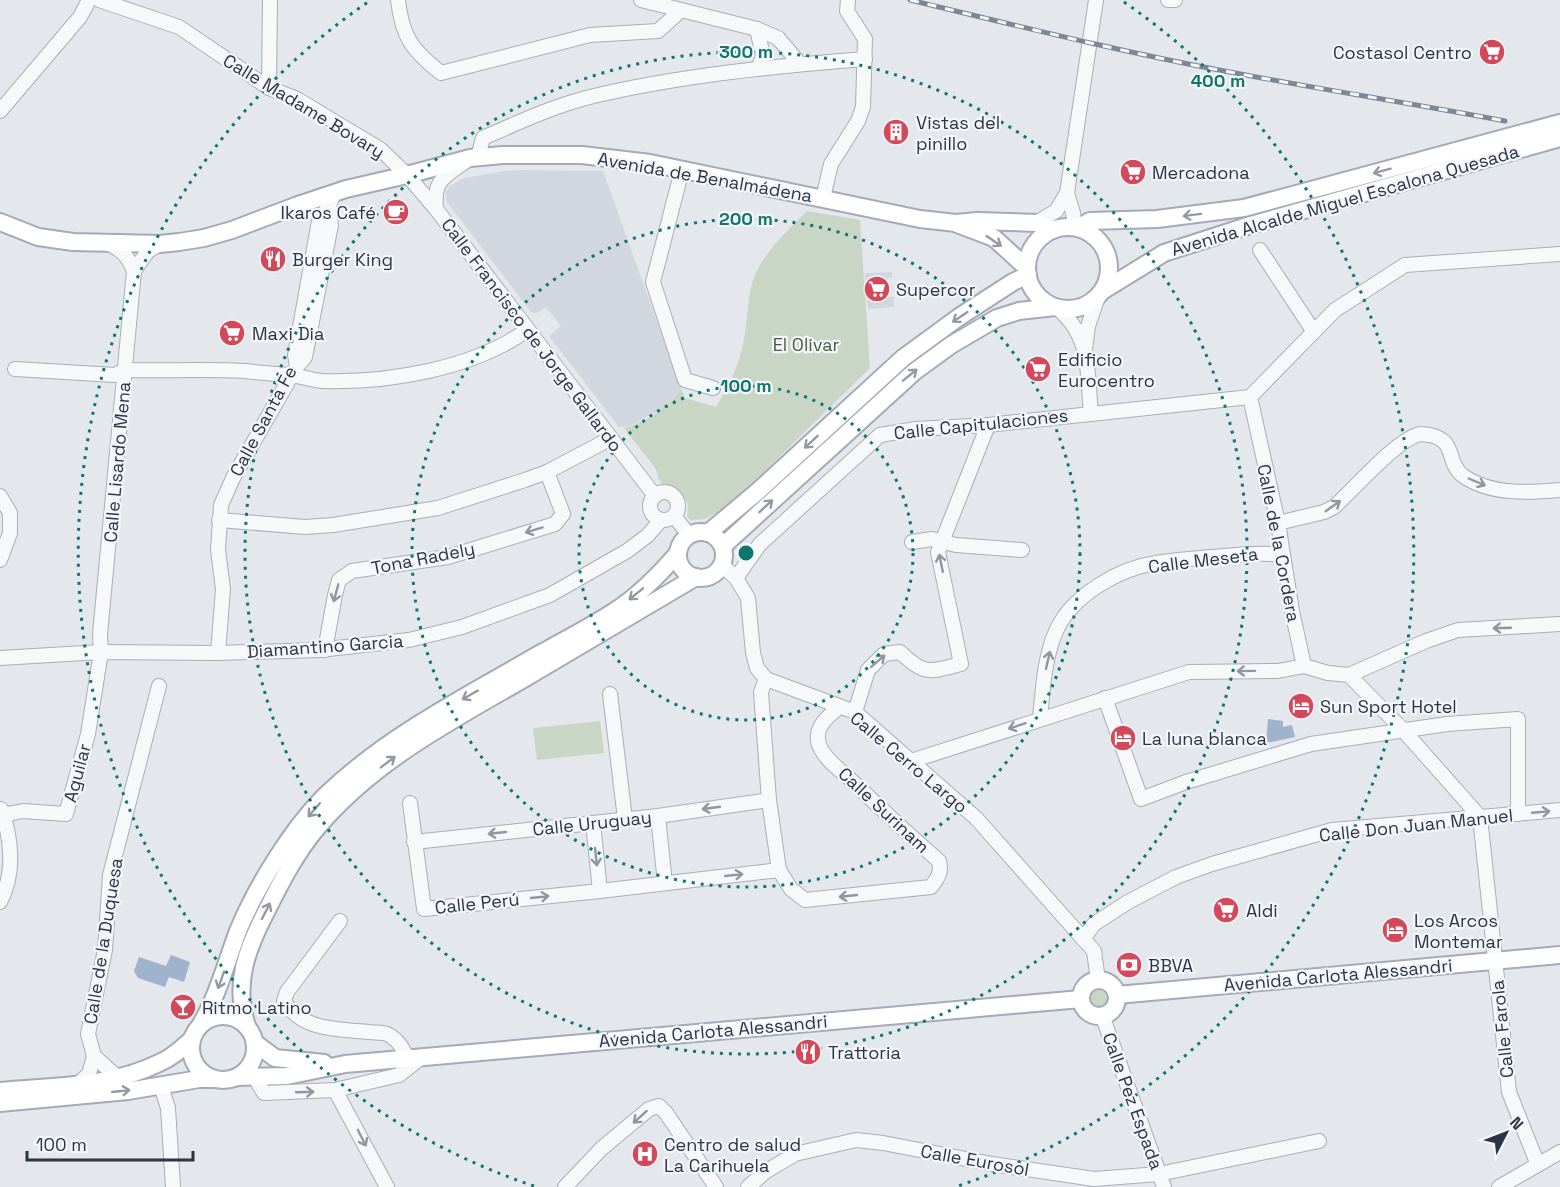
<svg xmlns="http://www.w3.org/2000/svg" width="1560" height="1187" font-family="'Space Grotesk',sans-serif">
<rect width="100%" height="100%" fill="#e4e7ec"/>
<!-- built -->
<g fill="#d2d6de">
<polygon points="521,170 603,171 681,389 663,408 630,426 619,427 549,336 561,326 546,307 537,313 531,312 447,202 446,192 450,186 464,178 504,171"/>
<polygon points="892,272 892,278 888,278 889,297 894,297 894,307 868,309 865,273"/>
</g>
<!-- green -->
<g fill="#c9d6c5">
<path d="M807,211L860,220L870,368L729,506L705,519L691,520L687,517L688,504L683,495L675,487L662,484L659,480L656,469L624,428C646,423 667,407 681,389L685,398L716,407C727,389 736,372 741,352C748,329 746,303 753,280C761,255 789,229 807,211Z"/>
<polygon points="600,721 604,753 537,760 533,728"/>
<circle cx="1099" cy="999" r="9"/>
</g>
<!-- water -->
<g fill="#9fb4cc">
<polygon points="1268,719 1283,721 1283,727 1292,725 1295,737 1266,743"/>
<polygon points="171,955 190,962 184,982 169,977 165,987 138,978 134,971 139,957 166,966"/>
</g>
<g fill="none" stroke-linecap="round" stroke-linejoin="round">
<defs>
<g id="minor">
<polyline points="99,0 179,27 269,88 297,99 380,149 407,175 436,209 655,496"/>
<path d="M398,0C402,37 412,50 441,73L590,35L658,31L680,11"/>
<polyline points="641,0 757,29 778,38 800,64"/>
<polyline points="1168,0 1175,0"/>
<polyline points="757,29 763,56 758,69"/>
<polyline points="269,88 270,0"/>
<polyline points="0,111 80,17 89,0"/>
<path d="M478,157L483,138C521,121 558,104 598,95C685,75 776,66 865,59"/>
<polyline points="682,170 653,282 685,380 713,388"/>
<polyline points="1067,193 1073,213 1075,228"/>
<polyline points="823,198 831,164 858,121 863,107 865,39 847,11 848,0"/>
<path d="M436,209C433,181 444,176 465,162"/>
<polyline points="1036,223 1056,211 1067,193 1096,0"/>
<polyline points="1260,250 1314,332"/>
<polyline points="134,271 148,251 160,244"/>
<path d="M1058,308C1064,315 1072,322 1076,330C1090,353 1088,386 1091,413"/>
<polyline points="1085,350 1088,326 1098,297"/>
<polyline points="297,366 305,357 331,225 329,206"/>
<path d="M15,369L115,375L125,370C165,371 205,369 245,371C260,373 275,374 290,375C301,376 311,380 322,381C388,383 473,369 527,330"/>
<polyline points="1250,397 1278,523 1292,611 1304,666 1328,673 1349,675 1403,730 1480,817 1509,1092 1538,1165"/>
<polyline points="1250,397 1335,310 1405,265 1560,254"/>
<circle cx="664" cy="506" r="14"/>
<polyline points="0,496 10,513 10,533 0,560"/>
<polyline points="674,516 689,535"/>
<polyline points="219,520 305,527 333,525 438,508 525,480 547,472 602,443 610,437"/>
<path d="M1278,523L1324,512L1334,507C1352,491 1400,436 1421,434C1423,434 1428,435 1430,435C1457,441 1446,462 1462,475C1489,495 1529,493 1560,490"/>
<polyline points="912,542 932,539 956,545 1022,550"/>
<polyline points="722,565 736,578 748,598 753,653 757,668 766,679 855,712 976,818 1094,951 1098,980"/>
<polyline points="736,578 760,544 880,435 916,429 988,425 1250,397"/>
<polyline points="325,650 335,595 339,580 352,571 448,557 555,524 563,514 547,472"/>
<polyline points="218,653 223,589 218,550 221,505 234,476 297,366 295,355 319,221 329,206 334,193"/>
<polyline points="0,658 101,652 218,653 319,650 409,640 462,627 550,595 627,551 647,536 661,520"/>
<polyline points="1349,675 1426,641 1458,630 1560,624"/>
<path d="M766,679L761,692L769,800L779,870L791,889L805,900L931,887C938,878 942,872 939,861C908,834 879,807 850,779C840,770 827,761 821,749C812,732 823,720 836,710V705"/>
<polyline points="610,694 625,819"/>
<polyline points="1105,698 1141,799 1186,782 1311,744 1447,724 1518,719 1518,814"/>
<path d="M855,712L868,670L884,654L900,652C925,676 930,672 961,664L938,552L988,425"/>
<path d="M1040,718C1043,689 1044,657 1057,629C1073,595 1120,568 1156,563C1174,560 1193,559 1211,557C1235,555 1259,552 1283,555"/>
<polyline points="911,761 1189,672 1278,671 1304,666"/>
<polyline points="410,803 424,909 600,891 779,870"/>
<path d="M3,815L23,811L66,814L88,734L101,652L100,634L134,271C128,256 122,250 107,243"/>
<polyline points="658,816 665,883"/>
<polyline points="593,823 600,891"/>
<polyline points="414,842 658,816 769,800"/>
<path d="M0,902C15,874 12,838 1,809"/>
<path d="M340,921L287,992L284,1001C302,1031 338,1029 369,1032C374,1033 382,1032 387,1034C398,1039 403,1049 408,1059"/>
<polyline points="1083,939 1094,924 1128,902 1176,877 1212,864 1332,830 1560,810"/>
<polyline points="1102,1015 1164,1187"/>
<polyline points="117,1077 94,1056 88,1034 105,950 110,875 159,686"/>
<polyline points="255,1078 264,1093 335,1090 399,1075 422,1057"/>
<polyline points="78,1084 89,1074 94,1056"/>
<polyline points="161,1086 168,1108 173,1187"/>
<polyline points="335,1090 387,1187"/>
<polyline points="565,1187 601,1149 649,1109 659,1106 666,1113 716,1187"/>
<polyline points="748,1187 765,1172 795,1154 856,1140 883,1143 992,1164 1094,1179 1159,1174 1319,1141"/>
<polyline points="1499,1187 1560,1152"/>
</g>
<g id="major">
<polyline points="0,222 38,237 73,242 160,244 179,242 204,238 232,230 298,205 346,189 407,175 470,158 503,155 582,155 650,163 920,219 956,223 977,221 1037,223 1053,230"/>
<polyline points="957,224 994,238 1027,268"/>
<circle cx="1068" cy="268" r="41"/>
<polyline points="1078,228 1090,221 1157,219 1244,208 1560,123"/>
<polyline points="1104,290 1164,253 1244,227 1560,138"/>
<circle cx="701" cy="555" r="23"/>
<polyline points="708,533 757,492 903,358 959,317 1013,282 1028,275"/>
<polyline points="723,546 914,372 951,345 997,318 1019,311 1055,307"/>
<circle cx="1099" cy="998" r="18"/>
<polyline points="1117,995 1560,955"/>
<circle cx="223" cy="1048" r="32"/>
<path d="M201,1024C218,995 226,963 238,931C256,887 293,827 327,794C390,734 469,695 543,652C567,639 592,626 615,611C638,596 659,575 678,553"/>
<path d="M247,1026C233,984 247,948 267,910C281,882 296,853 316,829C371,763 447,723 520,681C579,646 637,612 696,577"/>
<polyline points="255,1043 275,1058 324,1063"/>
<polyline points="237,1077 287,1076 345,1064 1081,999"/>
<path d="M0,1091C52,1086 111,1087 159,1063C172,1058 182,1048 192,1039"/>
<polyline points="0,1103 128,1091 199,1079 213,1079"/>
</g>
</defs>
<!-- minor casing -->
<use href="#minor" stroke="#a9aeb7" stroke-width="16"/>
<!-- major casing -->
<use href="#major" stroke="#a3abb8" stroke-width="20"/>
<!-- minor -->
<use href="#minor" stroke="#f7f8fa" stroke-width="14"/>
<!-- major -->
<use href="#major" stroke="#fff" stroke-width="16"/>
<defs>
<path id="rail" d="M910,0C1018,26 1126,53 1235,73C1325,90 1415,104 1505,121"/>
</defs>
<!-- rail casing -->
<use href="#rail" stroke="#7d8696" stroke-width="5"/>
<!-- rail -->
<use href="#rail" stroke="#f4f6f9" stroke-width="3" stroke-dasharray="9" stroke-linecap="butt"/>
</g>
<!-- one-way arrows -->
<defs><path id="oneway-shaft" d="M-6 0H5M1.5-3L5.5 0L1.5 3" fill="none" stroke-width="1.6" stroke-linecap="round" stroke-linejoin="round" transform="scale(1.5)"/></defs>
<g stroke="#959aa2">
<use href="#oneway-shaft" transform="translate(1382 171) rotate(165)"/>
<use href="#oneway-shaft" transform="translate(1192 215) rotate(173)"/>
<use href="#oneway-shaft" transform="translate(994 241) rotate(34)"/>
<use href="#oneway-shaft" transform="translate(960 317) rotate(146)"/>
<use href="#oneway-shaft" transform="translate(910 375) rotate(-39)"/>
<use href="#oneway-shaft" transform="translate(811 442) rotate(137)"/>
<use href="#oneway-shaft" transform="translate(766 506) rotate(-43)"/>
<use href="#oneway-shaft" transform="translate(636 594) rotate(141)"/>
<use href="#oneway-shaft" transform="translate(470 695) rotate(150)"/>
<use href="#oneway-shaft" transform="translate(388 762) rotate(-37)"/>
<use href="#oneway-shaft" transform="translate(314 810) rotate(131)"/>
<use href="#oneway-shaft" transform="translate(266 911) rotate(-63)"/>
<use href="#oneway-shaft" transform="translate(221 980) rotate(110)"/>
<use href="#oneway-shaft" transform="translate(121 1091) rotate(-6)"/>
</g>
<g stroke="#9196a0">
<use href="#oneway-shaft" transform="translate(1477 482) rotate(23)"/>
<use href="#oneway-shaft" transform="translate(1333 506) rotate(-35)"/>
<use href="#oneway-shaft" transform="translate(534 530) rotate(163)"/>
<use href="#oneway-shaft" transform="translate(941 563) rotate(-102)"/>
<use href="#oneway-shaft" transform="translate(336 593) rotate(105)"/>
<use href="#oneway-shaft" transform="translate(1502 628) rotate(178)"/>
<use href="#oneway-shaft" transform="translate(1048 660) rotate(-77)"/>
<use href="#oneway-shaft" transform="translate(878 661) rotate(-41)"/>
<use href="#oneway-shaft" transform="translate(1246 671) rotate(179)"/>
<use href="#oneway-shaft" transform="translate(1017 726) rotate(162)"/>
<use href="#oneway-shaft" transform="translate(711 808) rotate(172)"/>
<use href="#oneway-shaft" transform="translate(1541 812) rotate(-5)"/>
<use href="#oneway-shaft" transform="translate(497 833) rotate(174)"/>
<use href="#oneway-shaft" transform="translate(596 857) rotate(84)"/>
<use href="#oneway-shaft" transform="translate(734 875) rotate(-6)"/>
<use href="#oneway-shaft" transform="translate(848 896) rotate(174)"/>
<use href="#oneway-shaft" transform="translate(540 897) rotate(-6)"/>
<use href="#oneway-shaft" transform="translate(305 1092) rotate(-2)"/>
<use href="#oneway-shaft" transform="translate(640 1117) rotate(138)"/>
<use href="#oneway-shaft" transform="translate(362 1138) rotate(63)"/>
</g>
<!-- distance rings -->
<g fill="none" stroke="#0f766e" stroke-width="3" stroke-dasharray="3 6">
<circle cx="746" cy="553" r="167"/>
<circle cx="746" cy="553" r="334"/>
<circle cx="746" cy="553" r="501"/>
<path d="M534 1186A668 668 0 0 1 368 2M1124 2A668 668 0 0 1 958 1186"/>
</g>
<!-- icons -->
<defs>
<symbol id="supermarket-disc" viewBox="-11 -11 22 22"><circle r="9.5" fill="#d1495b" stroke="#f4f6f9"/><path d="M-6-5.5h2.5l.6 2H6L4.5 2H-2.5L-4.4-4H-6ZM-1.5 3.2a1.3 1.3 0 1 0 .1 0ZM3 3.2a1.3 1.3 0 1 0 .1 0Z" fill="#fff"/></symbol>
<symbol id="building-disc" viewBox="-11 -11 22 22"><circle r="9.5" fill="#d1495b" stroke="#f4f6f9"/><path d="M-4-6H4V6H1V3H-1V6H-4ZM-2.5-4.3h1.7v1.8h-1.7ZM.8-4.3h1.7v1.8H.8ZM-2.5-1h1.7V.8h-1.7ZM.8-1h1.7V.8H.8Z" fill="#fff"/></symbol>
<symbol id="cafe-disc" viewBox="-11 -11 22 22"><circle r="9.5" fill="#d1495b" stroke="#f4f6f9"/><path d="M-5.5-4.5H6V0H3Q3 3.5 0 3.5H-2.5Q-5.5 3.5-5.5 0ZM3-3.2v2h1.7v-2ZM-6 4.5H4V6H-6Z" fill="#fff"/></symbol>
<symbol id="restaurant-disc" viewBox="-11 -11 22 22"><circle r="9.5" fill="#d1495b" stroke="#f4f6f9"/><path d="M-5-6h1v4h1v-4h1v4h1v-4h1v5L-1.5 .5V6h-2V.5L-5-1ZM5-6V6H3V1.5H1.5Q1.5-4 5-6Z" fill="#fff"/></symbol>
<symbol id="hotel-disc" viewBox="-11 -11 22 22"><circle r="9.5" fill="#d1495b" stroke="#f4f6f9"/><path d="M-6-4.5h1.5V1H6V5H4.5V3h-9V5H-6ZM-4 0a1.8 1.8 0 1 1 3.6 0ZM.5 0V-2.5h3Q6-2.5 6 0Z" fill="#fff"/></symbol>
<symbol id="bank-disc" viewBox="-11 -11 22 22"><circle r="9.5" fill="#d1495b" stroke="#f4f6f9"/><path d="M-6-4H6V4H-6ZM0-2.3a2.3 2.3 0 1 0 0 4.6a2.3 2.3 0 1 0 0-4.6Z" fill="#fff"/></symbol>
<symbol id="bar-disc" viewBox="-11 -11 22 22"><circle r="9.5" fill="#d1495b" stroke="#f4f6f9"/><path d="M-6-5H6L.8 .8V4.5H3.5V6h-7V4.5H-.8V.8Z" fill="#fff"/></symbol>
<symbol id="hospital-disc" viewBox="-11 -11 22 22"><circle r="9.5" fill="#d1495b" stroke="#f4f6f9"/><path d="M-5-5h3v3.5h4V-5h3V5h-3V1.5h-4V5h-3Z" fill="#fff"/></symbol>
</defs>
<g fill-rule="evenodd">
<use href="#supermarket-disc" x="1477" y="37" width="30" height="30"/>
<use href="#building-disc" x="881" y="117" width="30" height="30"/>
<use href="#supermarket-disc" x="1118" y="157" width="30" height="30"/>
<use href="#cafe-disc" x="381" y="197" width="30" height="30"/>
<use href="#restaurant-disc" x="258" y="244" width="30" height="30"/>
<use href="#supermarket-disc" x="862" y="274" width="30" height="30"/>
<use href="#supermarket-disc" x="217" y="318" width="30" height="30"/>
<use href="#supermarket-disc" x="1023" y="354" width="30" height="30"/>
<use href="#hotel-disc" x="1286" y="691" width="30" height="30"/>
<use href="#hotel-disc" x="1108" y="723" width="30" height="30"/>
<use href="#supermarket-disc" x="1211" y="895" width="30" height="30"/>
<use href="#hotel-disc" x="1380" y="915" width="30" height="30"/>
<use href="#bank-disc" x="1114" y="950" width="30" height="30"/>
<use href="#bar-disc" x="168" y="992" width="30" height="30"/>
<use href="#restaurant-disc" x="793" y="1037" width="30" height="30"/>
<use href="#hospital-disc" x="630" y="1139" width="30" height="30"/>
</g>
<g text-anchor="middle" dominant-baseline="central" stroke-width="4.5" stroke-linejoin="round" paint-order="stroke">
<!-- poi labels -->
<g font-size="18" fill="#2b3445" stroke="#f4f6f9" text-anchor="start">
<text x="1472" y="52" text-anchor="end">Costasol Centro</text>
<text x="916" y="122">Vistas del<tspan x="916" dy="21">pinillo</tspan></text>
<text x="1152" y="172">Mercadona</text>
<text x="376" y="212" text-anchor="end">Ikaros Café</text>
<text x="292" y="259">Burger King</text>
<text x="896" y="289">Supercor</text>
<text x="252" y="333">Maxi Dia</text>
<text x="1058" y="359">Edificio<tspan x="1058" dy="21">Eurocentro</tspan></text>
<text x="1320" y="706">Sun Sport Hotel</text>
<text x="1142" y="738">La luna blanca</text>
<text x="1246" y="910">Aldi</text>
<text x="1414" y="920">Los Arcos<tspan x="1414" dy="21">Montemar</tspan></text>
<text x="1148" y="965">BBVA</text>
<text x="202" y="1007">Ritmo Latino</text>
<text x="828" y="1052">Trattoria</text>
<text x="664" y="1144">Centro de salud<tspan x="664" dy="21">La Carihuela</tspan></text>
</g>
<!-- street labels -->
<g font-size="18" fill="#2b3445" stroke="#f4f6f9">
<text transform="translate(304 106) rotate(31)">Calle Madame Bovary</text>
<text transform="translate(705 177) rotate(10)">Avenida de Benalmádena</text>
<text transform="translate(1345 200) rotate(-16)">Avenida Alcalde Miguel Escalona Quesada</text>
<text transform="translate(532 335) rotate(53)">Calle Francisco de Jorge Gallardo</text>
<text transform="translate(263 421) rotate(-62)">Calle Santa Fe</text>
<text transform="translate(981 424) rotate(-6)">Calle Capitulaciones</text>
<text transform="translate(117 462) rotate(-85)">Calle Lisardo Mena</text>
<text transform="translate(1279 543) rotate(79)">Calle de la Cordera</text>
<text transform="translate(423 558) rotate(-11)">Tona Radely</text>
<text transform="translate(1203 560) rotate(-7)">Calle Meseta</text>
<text transform="translate(325 646) rotate(-4)">Diamantino Garcia</text>
<text transform="translate(909 762) rotate(40)">Calle Cerro Largo</text>
<text transform="translate(77 773) rotate(-75)">Aguilar</text>
<text transform="translate(884 810) rotate(43)">Calle Surinam</text>
<text transform="translate(592 823) rotate(-6)">Calle Uruguay</text>
<text transform="translate(1416 825) rotate(-6)">Calle Don Juan Manuel</text>
<text transform="translate(477 903) rotate(-6)">Calle Perú</text>
<text transform="translate(103 941) rotate(-81)">Calle de la Duquesa</text>
<text transform="translate(1338 975) rotate(-5)">Avenida Carlota Alessandri</text>
<text transform="translate(1502 1029) rotate(-96)">Calle Farola</text>
<text transform="translate(713 1031) rotate(-5)">Avenida Carlota Alessandri</text>
<text transform="translate(1133 1101) rotate(70)">Calle Pez Espada</text>
<text transform="translate(975 1160) rotate(10)">Calle Eurosol</text>
</g>
<!-- park labels -->
<g font-size="18" fill="#3f6138" stroke="#f4f6f9">
<text x="806" y="344">El Olivar</text>
</g>
</g>
<circle cx="746" cy="553" r="9" fill="#0f766e" stroke="#f4f6f9" stroke-width="3"/>
<g font-size="18" text-anchor="middle" font-weight="bold" fill="#0f766e" stroke="#f4f6f9" stroke-width="4.5" stroke-linejoin="round" paint-order="stroke">
<text x="746" y="58">300 m</text>
<text x="1218" y="87">400 m</text>
<text x="746" y="225">200 m</text>
<text x="746" y="392">100 m</text>
</g>
<!-- north arrow -->
<g transform="translate(1506 1133) rotate(48)" stroke="#f4f6f9" stroke-width="4.5" paint-order="stroke">
<path d="M0-4.5L10 22L0 15L-10 22Z" fill="#2b3445"/>
<text y="-9" font-size="16" font-weight="bold" text-anchor="middle" fill="#2b3445">N</text>
</g>
<!-- scale -->
<path d="M27 1151v9h166v-9" fill="none" stroke="#2b3445" stroke-width="3"/>
<text x="36" y="1151" font-size="18" fill="#2b3445" stroke="#f4f6f9" stroke-width="4.5" paint-order="stroke">100 m</text>
</svg>
